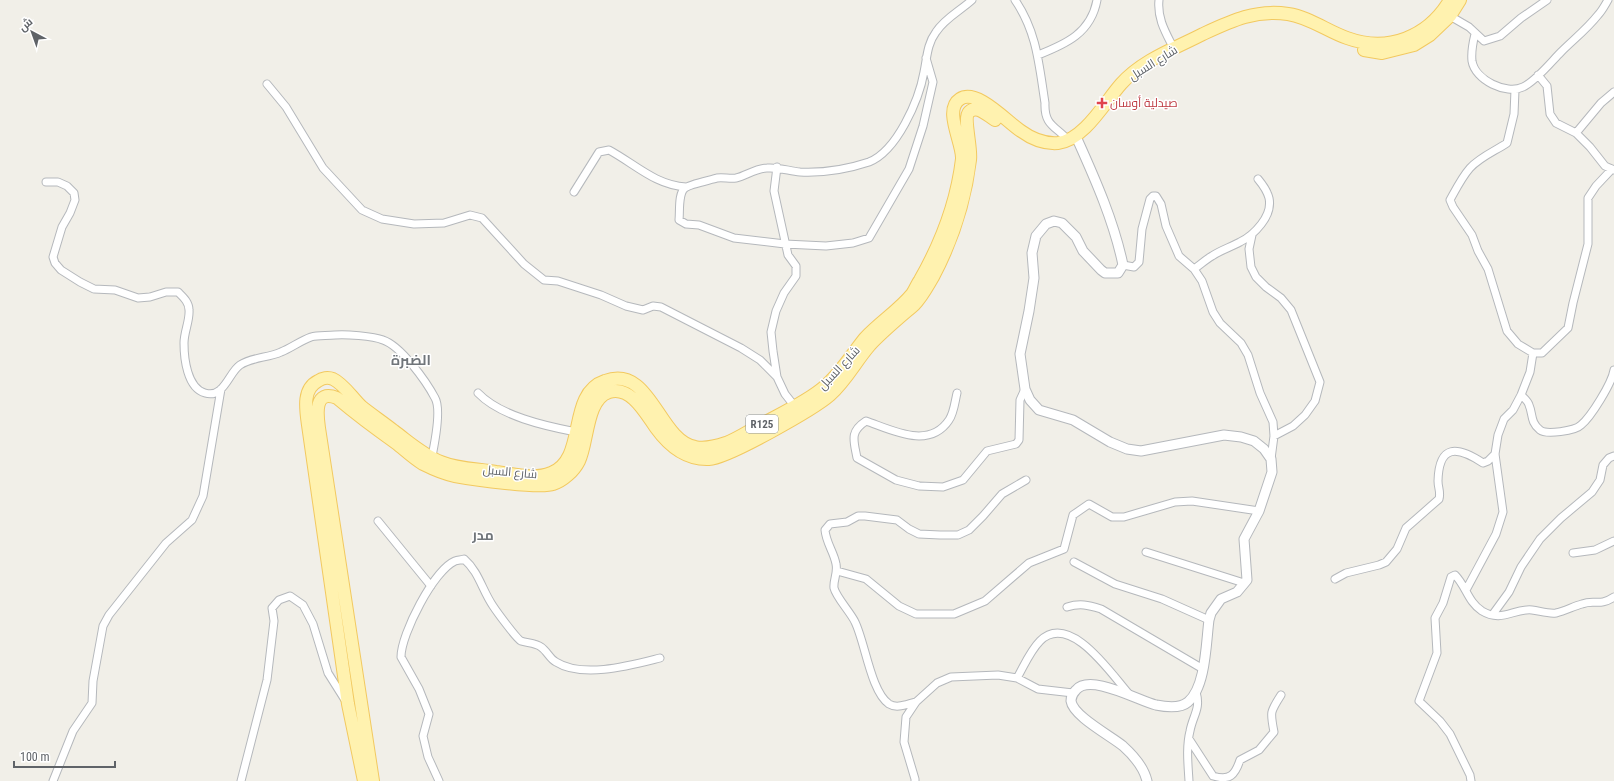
<svg xmlns="http://www.w3.org/2000/svg" width="1614" height="781" font-family="'Roboto Condensed',Cairo,sans-serif">
	<rect width="100%" height="100%" fill="#f1efe8"/>
	<g fill="none" stroke-linecap="round" stroke-linejoin="round">
		<defs>
			<path id="minor" d="M1015 0C1037 32 1039 65 1045 103 1044 126 1056 126 1069 141
				M1159 0C1157 19 1166 33 1174 49
				M1450 16 1469 27 1484 41 1500 36 1521 18 1547 0
				M1475 34C1473 42 1471 52 1472 61 1475 80 1506 95 1523 87 1536 81 1551 62 1561 52 1573 40 1587 29 1598 15 1602 11 1605 5 1608 0
				M1038 55C1066 44 1091 33 1097 0
				M926 58 933 82 923 126 909 169 869 238 853 243 826 246 785 244 734 238 699 225 686 224 679 220C680 211 678 193 685 188 690 184 711 180 717 178 723 177 730 179 736 178 746 176 756 168 767 168 779 167 789 171 800 172 822 173 848 169 869 162 897 151 919 100 924 72 927 58 927 44 936 32 945 18 960 11 972 0
				M1538 75 1547 86 1550 114 1556 123 1576 133 1590 147 1605 166 1614 170
				M267 84 286 107 323 168 362 210 382 219 414 224 444 223 470 215 482 218 524 264 544 280 558 281 601 295 626 306 643 310 653 306 661 307 741 348 760 360 777 377
				M1515 90 1514 114 1507 143C1495 151 1480 157 1470 168 1462 177 1456 189 1450 200L1453 207 1472 235 1478 251 1488 269 1507 331 1518 344 1533 353H1542L1568 328 1573 303 1588 244V198L1596 186 1612 169
				M1576 133 1601 103 1614 92
				M777 167 774 191 788 255 796 266V276L784 293 776 311 771 332 773 351 777 377 785 394 796 408
				M46 182H58L67 186 74 193 75 200 70 213 62 227 53 257 55 263 61 270 80 282 94 289 115 290 138 298 150 297 166 292H178C183 297 189 302 189 310 190 320 184 332 184 343 184 358 187 388 205 393 224 399 229 372 240 365 252 357 268 358 281 352 291 348 300 341 311 337 318 335 327 336 335 335 345 334 373 336 383 340 401 346 426 381 435 398 442 410 434 447 431 461
				M574 192 599 152 609 150C635 164 655 185 686 187
				M1252 235 1249 249 1251 267 1256 277 1266 287 1281 298 1291 310 1320 382 1315 401 1305 415 1293 426 1274 436
				M1123 265 1134 267 1139 262 1142 229 1150 199 1153 196H1156L1161 204 1166 226 1179 256 1194 269 1202 281 1213 312 1220 323 1241 343 1248 355 1260 393 1273 422 1274 436 1271 459
				M1194 269C1200 265 1205 260 1212 256 1221 250 1231 247 1240 242 1254 235 1273 216 1269 198 1267 190 1263 185 1258 179
				M478 393C500 416 545 426 576 432
				M957 393C955 401 954 413 949 420 929 450 892 430 866 421 849 432 854 441 857 458L896 480 919 486 943 487 963 480 987 451 1016 444 1019 440 1020 400 1025 389
				M1521 395C1524 398 1528 401 1529 405 1533 414 1530 422 1540 430 1546 435 1575 431 1581 425 1591 417 1612 383 1614 370
				M378 521 431 586
				M1146 552 1244 583
				M1573 553 1595 550 1614 541
				M1074 562 1115 584 1162 599 1209 620
				M837 571 866 579 899 606 916 614H954L985 601 1029 563 1064 549 1073 515 1089 504 1112 517H1124L1175 502 1192 501 1259 511
				M1335 579 1346 573 1379 565 1386 562 1397 549 1406 528 1439 499C1441 492 1438 488 1438 481 1439 444 1457 446 1483 463L1488 461 1495 454
				M1466 590 1496 534 1503 512 1495 454 1498 435 1504 419 1513 410 1521 395 1530 372 1533 353
				M1067 607C1080 603 1088 605 1101 609L1203 669
				M1493 614 1509 592 1521 567 1540 539 1561 518 1592 492 1600 480 1603 465 1609 458 1614 456
				M1017 678C1024 666 1030 651 1040 641 1070 611 1112 675 1129 694
				M916 702C907 704 897 709 889 704 871 692 865 642 855 622 851 613 836 597 834 588 833 580 838 573 836 564 834 552 826 543 825 530L830 524 847 522 858 516H865L897 520 909 529 919 534 940 535H958L969 530 983 516 1002 494 1026 480
				M1189 739 1213 776C1230 781 1235 775 1240 760L1259 750 1274 732C1270 712 1270 712 1281 695
				M53 781 73 731 92 703 93 681 103 626 109 615 166 543 192 520 203 496 221 389
				M241 781 267 680 274 621 272 608 279 600 290 596 303 605 313 624 328 673 345 700
				M439 781 428 757 423 736 429 714 419 689 401 657C401 634 434 570 455 561 458 560 462 560 464 559 479 572 482 590 493 606 497 612 516 638 521 641 527 643 536 643 541 647 547 651 550 659 556 662 583 679 632 665 660 658
				M915 781V779L904 742 906 717 916 702 937 683 951 677 998 675 1017 678 1038 689 1073 693
				M1189 781C1188 764 1186 747 1190 731 1193 715 1201 709 1196 692
				M1471 781 1470 775 1450 734 1440 721 1419 701 1437 653 1435 618 1443 603 1451 577 1455 575C1466 586 1468 602 1482 611 1502 623 1514 608 1532 610 1540 611 1548 614 1556 613 1565 611 1574 606 1582 604 1595 599 1599 607 1614 597"/>
			<path id="tertiary" d="M1078 141C1096 181 1114 222 1123 265L1118 273H1105L1101 270 1083 251 1076 237 1062 223 1054 221 1046 224 1036 236 1032 253 1034 278 1029 311 1020 354 1025 389 1030 400 1039 410 1073 420 1110 442 1127 449 1141 451 1224 435 1241 437 1254 441 1264 449 1271 459 1272 472 1259 511 1244 539 1247 580 1237 592 1221 599 1211 613 1209 620C1206 642 1206 687 1188 702 1180 709 1166 707 1156 705 1139 701 1090 673 1076 690 1073 693 1071 697 1071 701 1073 716 1111 736 1123 746 1133 755 1144 768 1147 781"/>
			<path id="primary" d="M1364 50 1382 53 1414 45 1430 35 1450 16 1460 0
				M364 781 348 704 308 425C306 410 302 389 318 381 322 378 328 377 333 379 344 384 353 399 362 407 372 415 384 423 394 431 409 442 423 455 441 462 458 469 478 469 496 472 514 474 534 480 551 473 588 459 566 394 605 381 651 364 658 440 695 447 704 449 717 446 726 443 739 438 750 430 762 424 780 414 808 401 824 387 840 374 852 354 865 338 880 322 899 310 912 294 915 290 917 284 920 280 941 243 957 201 962 159 963 143 943 110 960 99 977 88 1007 122 1021 131 1032 139 1045 144 1058 143 1084 140 1105 102 1121 84 1142 60 1176 48 1203 34 1231 21 1256 9 1288 14 1309 17 1327 31 1347 38 1388 53 1428 37 1450 0
				M373 781 319 428C317 414 314 389 337 398 356 414 376 429 396 443 405 450 413 458 423 464 433 469 444 474 455 476 472 479 540 489 553 484 563 481 574 471 579 461 588 443 586 399 609 392 631 385 646 414 656 428 669 446 686 460 709 459 728 458 814 409 830 395 846 381 856 361 870 345 883 331 899 318 914 305 922 297 927 287 933 277 952 241 965 201 970 160 972 149 963 118 969 112 977 104 988 116 995 120"/>
		</defs>
		<use href="#minor" stroke="#b5b8bc" stroke-width="9"/>
		<use href="#tertiary" stroke="#b5b8bc" stroke-width="11"/>
		<use href="#primary" stroke="#f2c960" stroke-width="14"/>
		<use href="#minor" stroke="#fff" stroke-width="7"/>
		<use href="#tertiary" stroke="#fff" stroke-width="9"/>
		<use href="#primary" stroke="#fff2af" stroke-width="12"/>
	</g>
	<path fill="#e0444e" stroke="#fff" stroke-width="1.5" d="M1100 97h4v4h4v4h-4v4h-4v-4h-4v-4h4z"/>
	<g text-anchor="middle" dominant-baseline="central" stroke-width="3" stroke-linejoin="round" paint-order="stroke">
		<rect fill="#fff" stroke="#8f9295" stroke-width="1" x="746" y="415" width="32" height="18" rx="3"/>
		<g font-size="11" font-weight="bold" fill="#5f6368">
			<text x="762" y="424">R125</text>
		</g>
		<g font-size="12" fill="#5f6368" stroke="#fff">
			<text transform="translate(1153 63) rotate(-32)">شارع السبل</text>
			<text transform="translate(839 368) rotate(-47)">شارع السبل</text>
			<text transform="translate(510 472) rotate(5)">شارع السبل</text>
		</g>
		<g font-size="12" fill="#be3a42" stroke="#fff" text-anchor="start">
			<text x="1110" y="103">صيدلية أوسان</text>
		</g>
		<g font-size="14" font-weight="bold" fill="#70757a" stroke="#fff">
			<text x="411" y="360">الضبرة</text>
			<text x="483" y="535">مدر</text>
		</g>
	</g>
	<g transform="translate(32 32) rotate(319)" stroke="#ffffff" stroke-width="3" paint-order="stroke">
	<path d="M0-3L7 15L0 10L-7 15Z" fill="#5f6368"/>
	<text y="-6" font-size="11" font-weight="bold" text-anchor="middle" fill="#5f6368">ش</text>
	</g>
	<path d="M14 761v6h101v-6" fill="none" stroke="#5f6368" stroke-width="2"/>
	<text x="20" y="761" font-size="12" fill="#5f6368" stroke="#ffffff" stroke-width="3" paint-order="stroke">100 m</text>
</svg>
